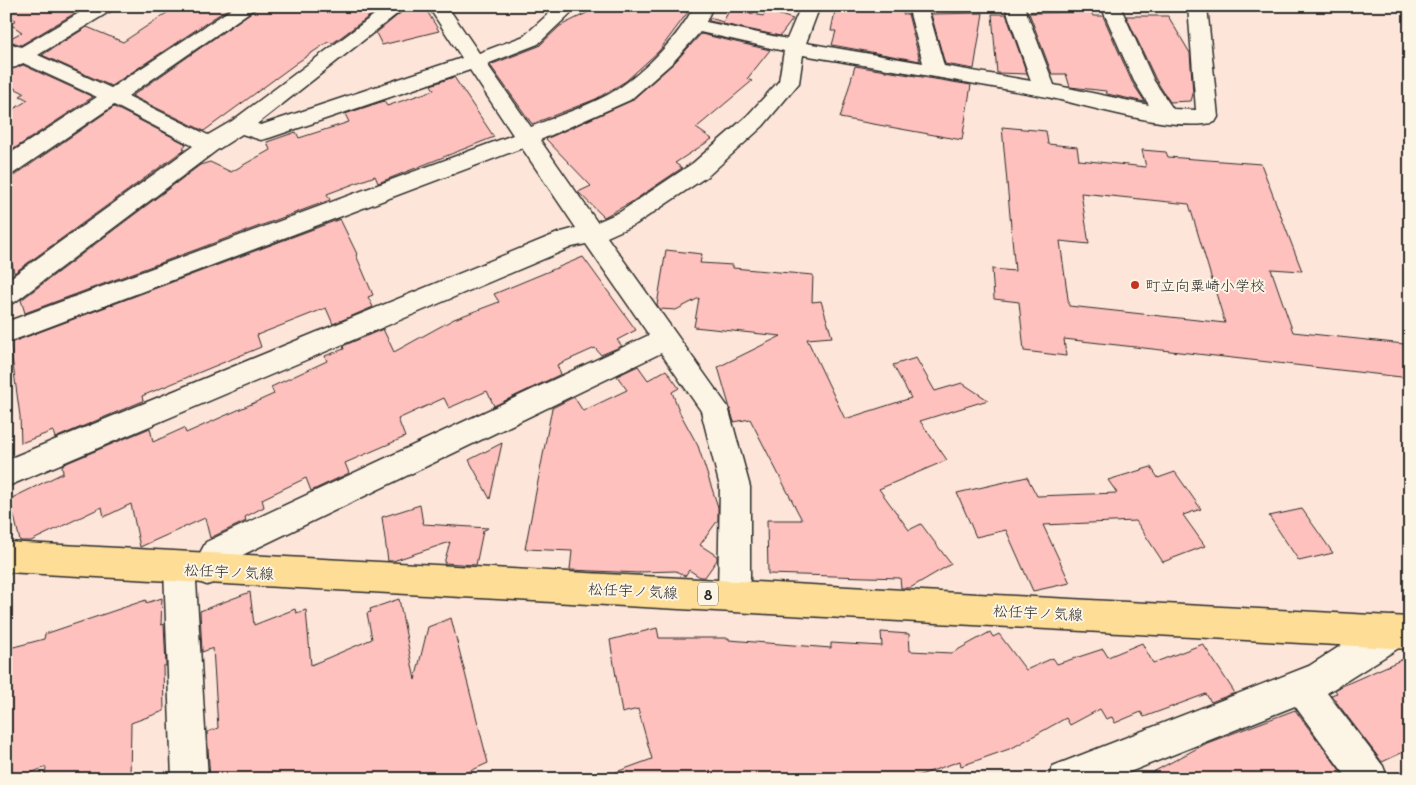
<svg xmlns="http://www.w3.org/2000/svg" width="1416" height="785" font-family="Mali,'Klee One',sans-serif">
	<rect width="100%" height="100%" fill="#fde5d9"/>
	<filter id="ink" filterUnits="userSpaceOnUse"><feTurbulence type="fractalNoise" baseFrequency=".02" numOctaves="2"/><feDisplacementMap in="SourceGraphic" scale="10" xChannelSelector="R" yChannelSelector="G"/><feConvolveMatrix kernelMatrix="1 2 1 2 8 2 1 2 1" color-interpolation-filters="sRGB"/></filter>
	<g filter="url(#ink)">
		<path fill="#fec1bd" stroke="#2b2b2b" fill-rule="evenodd" d="M6 6H87L21 45 7 40 22 32 10 24 16 20 6 16Z
			M177 6H232L111 86 42 55 87 27 123 42Z
			M260 6H383L333 43 328 42 298 62 204 131 132 96Z
			M409 6H424L439 31 382 45 376 33Z
			M601 6H666L688 12 659 51 626 81 596 99 532 124 490 65 539 46 560 26Z
			M836 6 901 7 903 14H908L920 61 832 45 836 31H831Z
			M730 9 763 16 767 11 793 19 780 36 709 21 710 18 723 22Z
			M1091 12 1093 16H1103L1132 82 1145 102 1107 94 1106 91 1070 87 1066 74H1052L1029 13Z
			M983 13 974 69 945 64 931 14Z
			M992 14H1006L1027 74 997 73Z
			M1126 16H1168L1190 53 1193 94 1191 101 1170 102 1156 80Z
			M701 34 770 50 747 79 752 81 696 128 712 139 675 163 682 168 630 203 604 217 578 192 591 186 546 139 631 101 674 63Z
			M23 65 93 97 6 154V114L28 100 20 96 24 93 6 84V71Z
			M855 66 971 85 962 140 840 118Z
			M454 77 494 137 378 183 375 176 327 194 330 200 25 313 21 300 200 165 210 162 231 172 270 150 267 142 296 132 299 138 349 122 345 114 384 101 387 106 434 90 431 85Z
			M114 107 186 144 183 148 185 149 14 273 12 264 6 268V177L15 175Z
			M1002 127 1046 131 1048 144 1077 147 1079 160 1146 167 1142 150 1166 152 1168 157 1261 164 1302 271 1271 269 1293 332 1404 344 1410 358V378L1064 339 1066 356 1024 351 1019 302 994 299 992 269 1015 271ZM1081 193 1189 204 1225 323 1069 306 1060 241 1089 244Z
			M340 219 357 254 356 255 373 295 368 297 373 307 333 324 326 308 257 335 261 347 142 396 143 401 55 438 53 431 21 443 20 416 10 343Z
			M666 250 702 254 700 263 733 265V268L813 275 812 302 821 301 832 337 807 339 845 419 911 398 893 365 916 358 935 391 962 383 988 400 920 421 947 460 879 489 909 530 921 524 951 564 910 588H901L900 578 768 574 767 520H802L750 419 734 422 718 367 781 336 694 327 699 298 676 310 660 309 657 305Z
			M583 257 636 330 617 340 622 346 601 355 595 348 557 365 561 374 494 406 487 391 449 408 444 398 398 419 405 437 345 463 349 473 311 491 306 478 262 499 264 507 245 517 246 521 210 538 205 518 140 547 131 504 104 517 102 507 31 541H20L10 499 63 473 62 465 150 428 153 442 184 428 186 433 274 394 271 387 327 361 325 356 344 349 343 346 383 329 394 352 454 319 499 302 494 294Z
			M638 366 648 380 666 370 679 388 672 392 680 413 698 446 718 507V520L700 545 717 556V560L705 577H700L689 570 685 576 676 571 640 572V573L570 570 572 551 525 549 552 408 574 397 583 411 627 390 617 376Z
			M502 443 490 499 469 460Z
			M1151 467 1158 478 1175 472 1201 509 1183 515 1205 546 1163 562 1136 521 1043 525 1070 583 1033 591 1006 530 976 537 957 493 1027 477 1037 496 1117 493 1108 480Z
			M420 505 423 524 488 528 483 531 476 565 444 563 450 542 393 561H388L382 517Z
			M1302 509 1333 553 1299 561 1269 516Z
			M250 592 254 625 295 609 296 613 306 610 311 665 372 639 367 613 371 612 370 609 399 599 415 680 428 627 451 618 488 763 466 773 468 779H210L207 732 218 728 213 648 202 652 200 611Z
			M162 598 161 625 164 624 166 666H163L164 711 131 723 130 779H45L46 767 15 779H6V649L44 639 45 634 146 600V603Z
			M657 628 659 638H729V640L831 648V643L882 646 881 632 909 634 910 651 952 653 990 632 993 637 999 634 1026 670 1053 658 1057 664 1103 649 1108 657 1142 643 1153 663 1203 644 1235 693 1211 702 1206 694 1144 717 1141 712 1115 723 1112 717 1106 719 1100 709 1070 725 1066 718 1012 748 961 766 960 761 909 779H606L605 776 652 759 638 709 622 713 610 640Z
			M1410 656V749L1382 762 1331 695 1337 693 1335 690 1342 686Z
			M1295 710 1342 773 1328 779H1140L1207 743Z"/>
		<g fill="none" stroke-linecap="round" stroke-linejoin="round">
			<defs>
				<path id="minor" d="M91 6H114L112 10 38 55 111 88 236 6H258L128 96 208 135 232 121 386 6H407L257 124 261 125 462 58 428 6H447L479 53 524 36 557 6H578L538 44 487 64 531 127C555 117 594 104 616 90 644 72 680 36 694 6H713L706 22 787 39 801 6H820L806 43 923 63 908 6H927L944 66 1031 81 1005 6H1024L1054 85 1149 105 1134 81 1101 6H1120L1154 81 1173 109 1196 110 1188 6H1207L1218 117 1215 122C1175 133 1089 106 1047 97 966 81 884 69 803 55L799 83 763 126 709 175 636 224 607 237 728 407 750 487V595L745 606 734 611 723 606 718 595 720 487 701 411 661 353 228 562 218 581 207 585 196 581 208 779H172L164 569 169 558 180 554 191 558 194 564 206 542 649 335 586 244 572 247 6 487V460L558 233 576 228 522 148 6 343V322L513 135 470 70 269 138 261 140 242 134 217 150 15 302 6 305V281L193 146 114 105 14 173 6 175V156L97 97 23 63 16 67 6 69V42L21 47ZM700 32 784 51 779 81 747 116 693 163 620 212 597 222 540 140 630 100 673 62Z
					M1393 616 1405 620 1409 632 1405 644 1327 693 1383 766 1388 779H1348L1295 706 1112 779H1048L1053 766 1309 666 1381 620Z"/>
				<path id="primary" d="M6 542 1410 617V649L6 572Z"/>
			</defs>
			<use href="#minor" stroke="#2b2b2b" stroke-width="3"/>
			<use href="#primary" stroke="#2b2b2b" stroke-width="3"/>
			<use href="#minor" fill="#fcf5e5" fill-rule="evenodd"/>
			<use href="#primary" fill="#fedd96" fill-rule="evenodd"/>
		</g>
	</g>
	<circle fill="#c8321e" stroke="#fcf5e5" stroke-width="2" cx="1135" cy="285" r="5"/>
	<g text-anchor="middle" dominant-baseline="central" stroke-width="4" stroke-linejoin="round" paint-order="stroke">
		<rect fill="#fcf5e5" stroke="#6a6863" stroke-width="1" x="698" y="582.5" width="20" height="23" rx="4"/>
		<g font-size="14" font-weight="bold" fill="#2b2b2b">
			<text x="708" y="594">8</text>
		</g>
		<g font-size="15" fill="#2b2b2b" stroke="#fcf5e5" text-anchor="start">
			<text x="1145" y="285">町立向粟崎小学校</text>
		</g>
		<g font-size="15" fill="#2b2b2b" stroke="#fcf5e5">
			<text transform="translate(229 571) rotate(3)">松任宇ノ気線</text>
			<text transform="translate(633 590) rotate(3)">松任宇ノ気線</text>
			<text transform="translate(1038 612) rotate(3)">松任宇ノ気線</text>
		</g>
	</g>
	<rect width="1416" height="785" fill="none" stroke="#fcf5e5" stroke-width="25"/>
	<rect x="12" y="12" width="1391" height="760" fill="none" stroke="#2b2b2b" stroke-width="2" filter="url(#ink)"/>
</svg>
